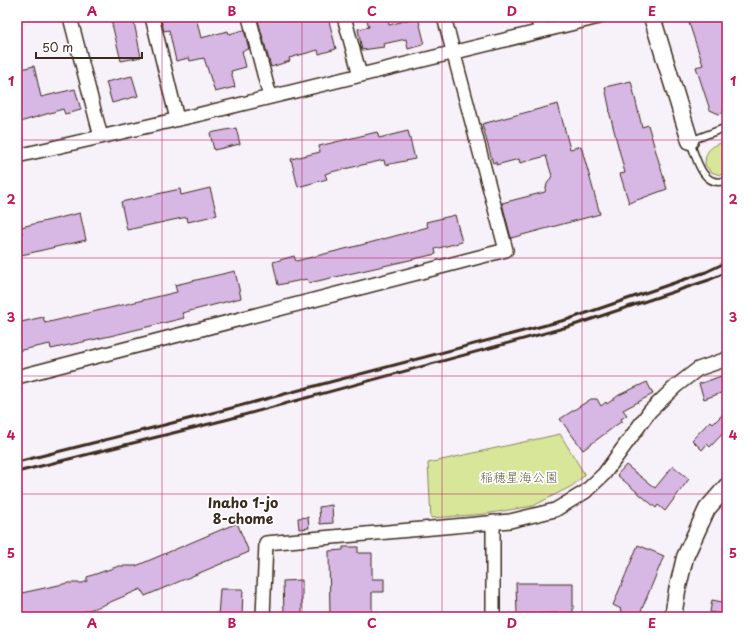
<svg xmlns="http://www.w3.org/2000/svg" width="744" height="634" font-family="'Playpen Sans','Klee One',sans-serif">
	<rect width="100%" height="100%" fill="#f7f1f9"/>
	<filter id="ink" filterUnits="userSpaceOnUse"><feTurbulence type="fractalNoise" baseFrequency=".025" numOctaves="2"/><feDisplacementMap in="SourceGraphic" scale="8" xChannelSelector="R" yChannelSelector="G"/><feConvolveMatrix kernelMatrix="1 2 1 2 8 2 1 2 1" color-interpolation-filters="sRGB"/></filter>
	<g filter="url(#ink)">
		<path fill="#d8e699" stroke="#8a885c" d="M727 140V172L720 175 711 172 705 165C705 147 713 147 727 140Z
			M560 434 585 475 572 486 533 506 485 514 431 518 428 463Z"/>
		<path fill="#d7b7e3" stroke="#3b2a1e" d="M122 17H133L141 57 121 61 111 20Z
			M160 17H196L201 38 228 31 229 34 244 30 249 49 242 51 246 67 231 71 235 87 215 92 204 58 190 61 189 58 176 61 169 30 164 31Z
			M257 17H328L336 49 319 54 318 50 289 58 290 61 271 67Z
			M366 17H387L389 25 418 17 424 41 422 45 408 49 406 39 383 44 384 47 362 50 358 29 369 27Z
			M687 17H727V111L719 114 710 110 696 67 703 65Z
			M34 66 41 97 75 89 81 110 65 114 63 109 20 122 19 116H17V70Z
			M132 76 138 96 112 103 106 82Z
			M631 81 642 127 648 125 667 189 629 203 620 174 625 173 609 111H610L605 87Z
			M558 104 570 149 581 146 600 214 511 238 502 203 545 192 547 184 552 176 546 156 520 163 519 159 496 165V162L493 163 482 124Z
			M236 128 240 144 214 150 210 133Z
			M408 131 415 159 385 165 384 160 331 172 325 174 327 179 298 187 291 159 320 152 319 146 377 132 379 138Z
			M210 188 217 215 188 222 187 217 127 230 121 202 180 189 181 195Z
			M80 213 86 240 17 256V235L22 234 21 227Z
			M455 215 462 242 435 249 436 254 309 283 307 279 278 285 273 262 294 256 296 261 369 243 428 227 426 222Z
			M235 271 241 298 182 313 184 318 110 336 51 349 50 344 17 351V323L43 317 45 323 114 307 177 292 175 285Z
			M724 375 727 391 704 399 699 384Z
			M647 382 653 394 623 410 627 415 621 419 622 421 583 450 560 419 591 399H597L601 406 606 402 607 404 619 395Z
			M727 410V429L710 447 707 444 702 450 692 440 710 421 713 424Z
			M626 465 655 488 673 466 689 479 665 511 658 505 656 508 617 475Z
			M332 505 333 523 320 524 319 507Z
			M308 517 309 528 299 529 298 518Z
			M237 523 249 552 145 596 141 589 101 606 67 617H17V594L68 583H83L87 581V577L119 566H136Z
			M638 545 664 556 639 616 632 613 631 616 620 611 621 609 613 605Z
			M343 547H358V553H372V579H384V592H372V617H330L329 551 343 550Z
			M302 580V614H284L283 581Z
			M516 583H573V613L517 614Z
			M220 589H243L242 617H218Z
			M712 600 727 603V615L710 612Z"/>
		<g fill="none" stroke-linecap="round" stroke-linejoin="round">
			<defs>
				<path id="service" d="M727 127 690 141C696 158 703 190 727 180"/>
				<path id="minor" d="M70 17 101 137
					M152 17 177 119
					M249 17 270 97
					M344 17 360 75
					M537 17 541 31
					M17 156 201 114 599 17
					M17 377 506 250 444 17
					M493 522V617
					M263 617 266 543 510 521 555 510 585 492 604 474 650 411 676 386 698 369 727 359"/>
				<path id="tertiary" d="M652 17 690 141
					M673 617 677 591 685 557 707 509 727 486"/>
			</defs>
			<use href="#service" stroke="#3b2a1e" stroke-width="9"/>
			<use href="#minor" stroke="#3b2a1e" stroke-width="16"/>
			<use href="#tertiary" stroke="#3b2a1e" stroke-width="19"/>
			<use href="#service" stroke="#fff" stroke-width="6"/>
			<use href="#minor" stroke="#fff" stroke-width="13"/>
			<use href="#tertiary" stroke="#fff" stroke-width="16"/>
			<path stroke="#3b2a1e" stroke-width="3" d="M17 462 224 410 569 319 706 272 727 262
				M17 472 229 419 571 326 709 280 727 272"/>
		</g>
	</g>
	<path fill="none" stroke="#c2185b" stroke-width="1" stroke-opacity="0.55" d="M162 17V617M302 17V617M442 17V617M582 17V617M17 140H727M17 258H727M17 376H727M17 494H727"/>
	<g text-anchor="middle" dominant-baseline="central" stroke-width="3.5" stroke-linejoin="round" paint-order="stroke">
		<g font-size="13" fill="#62593d" stroke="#fff">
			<text x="519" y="476">稲穂星海公園</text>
		</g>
		<g font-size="14" font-weight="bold" fill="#3b2a1e" stroke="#fff">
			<text x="243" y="502">Inaho 1-jo<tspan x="243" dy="16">8-chome</tspan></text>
		</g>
	</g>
	<rect width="744" height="634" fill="none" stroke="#fff" stroke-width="44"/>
	<path d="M36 52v6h106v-6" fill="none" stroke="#3b2a1e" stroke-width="2"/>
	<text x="42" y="52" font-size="12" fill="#3b2a1e" stroke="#ffffff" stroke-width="3" paint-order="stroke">50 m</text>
	<rect x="22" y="22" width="700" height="590" fill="none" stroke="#c2185b" stroke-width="1.5"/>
	<g font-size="13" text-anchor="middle" font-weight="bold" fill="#c2185b">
		<text x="92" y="16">A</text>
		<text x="232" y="16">B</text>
		<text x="372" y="16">C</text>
		<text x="512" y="16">D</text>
		<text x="652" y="16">E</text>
		<text x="11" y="86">1</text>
		<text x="733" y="86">1</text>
		<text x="11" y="204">2</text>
		<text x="733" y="204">2</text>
		<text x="11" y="322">3</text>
		<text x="733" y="322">3</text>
		<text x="11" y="440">4</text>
		<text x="733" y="440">4</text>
		<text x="11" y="558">5</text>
		<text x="733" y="558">5</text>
		<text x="92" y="628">A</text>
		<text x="232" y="628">B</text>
		<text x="372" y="628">C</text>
		<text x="512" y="628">D</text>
		<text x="652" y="628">E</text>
	</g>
</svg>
